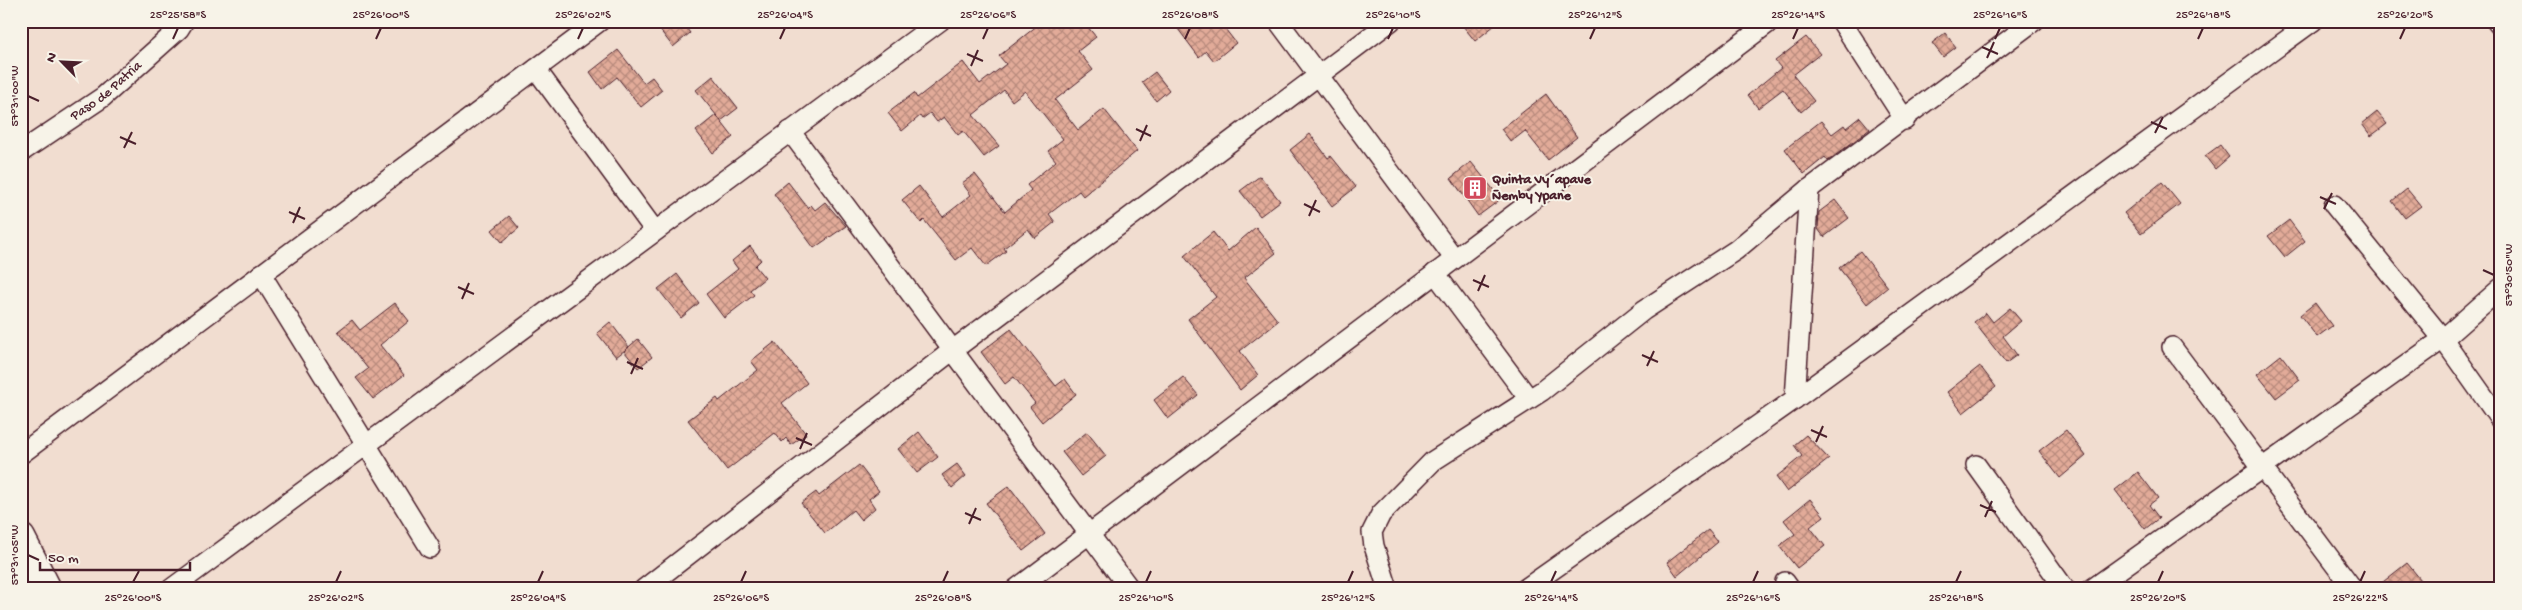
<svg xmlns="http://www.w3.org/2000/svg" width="2522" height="610" font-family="'Gochi Hand',sans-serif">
	<defs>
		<pattern id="building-cross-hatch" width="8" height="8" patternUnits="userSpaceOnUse" patternTransform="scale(1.25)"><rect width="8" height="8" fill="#e2ab99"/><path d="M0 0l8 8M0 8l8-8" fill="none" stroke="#b98b7d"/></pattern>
	</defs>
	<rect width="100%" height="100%" fill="#f1ddd0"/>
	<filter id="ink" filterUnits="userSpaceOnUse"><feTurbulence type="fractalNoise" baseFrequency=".02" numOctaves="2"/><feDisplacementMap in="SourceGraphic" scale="10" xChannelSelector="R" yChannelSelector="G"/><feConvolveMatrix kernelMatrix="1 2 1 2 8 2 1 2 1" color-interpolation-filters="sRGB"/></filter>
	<g filter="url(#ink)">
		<path fill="url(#building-cross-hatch)" stroke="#4a1f2b" d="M653 21H681L690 33 673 47Z
			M1043 21H1083L1096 37 1078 51 1093 70 1055 100 1078 130 1104 109 1137 151 1083 196 1079 191 1049 214 1055 222 1035 238 1028 229 1004 248 1006 251 986 266 972 248 956 260 924 220 921 223 902 200 919 186 943 217 971 195 962 183 975 174 1005 212 1031 190 1027 185 1056 161 1048 151 1063 139 1025 91 1012 101 1004 90 973 115 999 146 984 157 963 131 958 135 944 117 937 122 930 113 922 119 920 116 902 131 888 113 914 93 917 98 963 62 980 84 1006 64 999 56Z
			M1172 21H1219L1236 43 1214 61 1206 51 1199 57Z
			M1459 21H1500L1475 41Z
			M1945 33 1956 47 1943 57 1932 43Z
			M1806 37 1820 54 1793 75 1814 101 1801 112 1783 89 1758 108 1748 95 1781 68 1775 61Z
			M618 50 644 83 652 77 662 90 641 107 617 77 602 89 590 72Z
			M1155 72 1169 90 1156 101 1142 82Z
			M713 76 738 108 721 121 696 90Z
			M1546 94 1577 137 1548 160 1525 131 1511 142 1501 129Z
			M2377 112 2387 124 2371 136 2362 124Z
			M716 115 733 137 713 153 696 131Z
			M1860 117 1870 129 1828 161 1825 157 1804 174 1785 149 1821 121 1832 134 1844 125 1846 128Z
			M1310 134 1328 158 1331 156 1356 187 1332 206 1290 150Z
			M2220 145 2229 157 2215 169 2205 156Z
			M1471 162 1501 199 1478 216 1451 178Z
			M1260 176 1280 201 1260 216 1240 191Z
			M788 182 808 208 811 205 815 210 825 202 846 226 814 248 774 194Z
			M2162 182 2180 204 2141 234 2124 213Z
			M2407 189 2421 206 2405 218 2392 201Z
			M1835 200 1849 218 1824 237 1818 229 1819 212Z
			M509 216 519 228 502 242 492 230Z
			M2289 220 2305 241 2285 257 2268 236Z
			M1256 227 1276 253 1244 278 1278 321 1240 351 1258 375 1240 390 1188 319 1216 297 1184 256 1213 232 1228 251Z
			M750 246 761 260 755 266 765 278 750 290 754 295 724 318 706 294 738 269 732 261Z
			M1860 251 1888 287 1867 304 1839 268Z
			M677 274 699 303 681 318 658 289Z
			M395 303 409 321 380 345 404 375 373 399 356 378 368 369 338 331 352 320 360 330Z
			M2315 303 2332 326 2317 337 2300 315Z
			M2010 308 2021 321 2003 336 2017 355 2006 363 1974 322 1986 313 1993 322Z
			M610 322 629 347 616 357 597 333Z
			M1011 329 1056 386 1065 379 1076 394 1042 422 1030 407 1035 403 1014 377 1005 384 981 352Z
			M638 339 652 357 638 368 624 351Z
			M775 342 807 383 782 403 806 434 791 445 786 438 782 442 775 433 727 470 688 420 717 398 719 401 758 370 751 361Z
			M2281 355 2300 380 2276 398 2257 374Z
			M1980 366 1996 387 1963 413 1947 392Z
			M1183 377 1198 395 1168 419 1154 400Z
			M2066 430 2086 456 2060 478 2039 451Z
			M919 432 938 457 917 473 898 449Z
			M1087 432 1106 456 1081 476 1062 452Z
			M1806 435 1829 459 1787 492 1776 477 1802 456 1794 445Z
			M957 464 966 476 952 488 942 475Z
			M859 465 879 491 869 499 875 508 861 520 853 510 825 533 801 503 816 492 819 496Z
			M2138 472 2158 498 2149 505 2159 518 2145 529 2115 490Z
			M1009 486 1045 534 1023 551 986 503Z
			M1810 499 1824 516 1810 527 1825 546 1797 568 1779 546 1795 534 1784 520Z
			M1708 530 1718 542 1677 576 1667 562Z
			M2407 563 2421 580 2409 589H2374Z"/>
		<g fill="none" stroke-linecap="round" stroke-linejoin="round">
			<defs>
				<g id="street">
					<path d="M1278 21 1454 258"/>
					<path d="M1841 21 1905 120"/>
					<path d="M2496 21 2501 27"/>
					<path d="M536 69 655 231"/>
					<path d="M790 131 1130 589"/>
					<path id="s1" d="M21 152 103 97 179 29 184 21"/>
					<path d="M2334 205 2443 339 2501 421"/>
					<path d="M1435 273 1529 399"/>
					<path d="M261 274 430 548"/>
					<path d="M2172 347 2353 589"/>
					<path d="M1795 399 1809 189"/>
					<path d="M21 454 600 21"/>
					<path d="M1976 465 2065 589"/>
					<path d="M21 577 36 566"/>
					<path d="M1785 582 1790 589"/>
					<path d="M171 589 940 21"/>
					<path d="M644 589 953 350 1391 21"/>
					<path d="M1016 589 1771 21"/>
					<path d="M1388 589 1374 546 1372 532 1381 514 1433 461 1542 391 1644 310 1736 250 1809 189 2034 21"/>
					<path d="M1525 589 1795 399 2313 21"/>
					<path d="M2092 589 2443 339 2501 288"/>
				</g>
				<path id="primary" d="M21 538 47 589"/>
			</defs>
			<use href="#street" stroke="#4a1f2b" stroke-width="22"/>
			<use href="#primary" stroke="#4a1f2b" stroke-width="31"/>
			<use href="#street" stroke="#f7f3e8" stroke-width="19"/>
			<use href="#primary" stroke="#f7f3e8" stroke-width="28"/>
		</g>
	</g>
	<path fill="none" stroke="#4a1f2b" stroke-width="2" d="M173 39 178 28M376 39 381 28M578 39 583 28M780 39 785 28M983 39 988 28M1185 39 1190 28M1388 39 1393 28M1590 39 1595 28M1793 39 1798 28M1995 39 2000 28M2198 39 2203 28M2400 39 2405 28M1982 47 1998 54M967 54 983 61M1987 58 1994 42M971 66 978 50M28 96 39 101M2151 122 2167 129M1136 129 1151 136M2155 133 2163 117M120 137 136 144M1140 141 1147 125M124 148 132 132M2320 197 2336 204M1304 204 1320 212M2324 209 2332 193M289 212 305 219M1309 216 1316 200M293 223 300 207M2483 270 2494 275M1473 280 1489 287M458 287 474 294M1478 291 1485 275M462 299 469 283M1642 355 1658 362M627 362 643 369M1647 366 1654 351M631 374 638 358M1811 430 1827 437M796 438 812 445M1816 442 1823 426M800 449 807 433M1980 505 1996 512M965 513 981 520M1985 517 1992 501M969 524 976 508M28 555 39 560M133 582 139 571M336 582 341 571M538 582 543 571M741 582 746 571M943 582 948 571M1146 582 1151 571M1348 582 1353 571M1551 582 1556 571M1753 582 1758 571M1956 582 1961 571M2158 582 2163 571M2360 582 2365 571"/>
	<defs>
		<symbol id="building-square" viewBox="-11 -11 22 22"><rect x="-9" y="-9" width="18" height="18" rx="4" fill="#d1495b" stroke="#f7f3e8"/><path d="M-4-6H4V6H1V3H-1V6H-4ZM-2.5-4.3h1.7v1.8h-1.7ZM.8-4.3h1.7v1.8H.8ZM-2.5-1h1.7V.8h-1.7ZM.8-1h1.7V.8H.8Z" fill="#fff"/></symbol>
	</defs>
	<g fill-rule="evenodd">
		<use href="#building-square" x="1461" y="174" width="28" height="28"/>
	</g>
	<g text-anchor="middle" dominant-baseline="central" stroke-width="4" stroke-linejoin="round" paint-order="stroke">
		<g font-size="14" fill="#4a1f2b" stroke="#f7f3e8">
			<text stroke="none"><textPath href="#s1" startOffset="105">Paso de Patria</textPath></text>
		</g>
		<g font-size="14" font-weight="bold" fill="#4a1f2b" stroke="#f7f3e8" text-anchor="start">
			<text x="1492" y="180">Quinta Vy´apave<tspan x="1492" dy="16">Ñemby Ypane</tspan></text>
		</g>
	</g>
	<rect width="2522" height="610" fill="none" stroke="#f7f3e8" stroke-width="55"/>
	<g transform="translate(62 62) rotate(294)" stroke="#f7f3e8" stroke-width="4" paint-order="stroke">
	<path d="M0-4L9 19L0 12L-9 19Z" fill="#4a1f2b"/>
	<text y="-8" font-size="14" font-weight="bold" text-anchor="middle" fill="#4a1f2b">N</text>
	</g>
	<path d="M40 562v8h150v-8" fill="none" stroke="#4a1f2b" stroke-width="2.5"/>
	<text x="48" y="562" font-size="15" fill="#4a1f2b" stroke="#f7f3e8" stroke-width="4" paint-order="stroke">50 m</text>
	<rect x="28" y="28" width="2466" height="554" fill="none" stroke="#4a1f2b" stroke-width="2"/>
	<g font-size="12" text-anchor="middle" fill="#4a1f2b">
		<text x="178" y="18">25°25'58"S</text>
		<text x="381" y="18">25°26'00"S</text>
		<text x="583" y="18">25°26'02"S</text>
		<text x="785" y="18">25°26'04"S</text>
		<text x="988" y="18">25°26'06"S</text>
		<text x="1190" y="18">25°26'08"S</text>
		<text x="1393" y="18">25°26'10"S</text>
		<text x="1595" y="18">25°26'12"S</text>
		<text x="1798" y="18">25°26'14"S</text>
		<text x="2000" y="18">25°26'16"S</text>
		<text x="2203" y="18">25°26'18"S</text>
		<text x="2405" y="18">25°26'20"S</text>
		<text transform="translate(14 96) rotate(-90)" y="4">57°31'00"W</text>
		<text transform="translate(2508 275) rotate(-90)" y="4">57°30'50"W</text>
		<text transform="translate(14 555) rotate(-90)" y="4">57°31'05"W</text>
		<text x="133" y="601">25°26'00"S</text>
		<text x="336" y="601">25°26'02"S</text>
		<text x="538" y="601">25°26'04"S</text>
		<text x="741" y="601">25°26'06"S</text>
		<text x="943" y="601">25°26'08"S</text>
		<text x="1146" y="601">25°26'10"S</text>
		<text x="1348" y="601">25°26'12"S</text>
		<text x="1551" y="601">25°26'14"S</text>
		<text x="1753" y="601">25°26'16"S</text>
		<text x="1956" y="601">25°26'18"S</text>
		<text x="2158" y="601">25°26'20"S</text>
		<text x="2360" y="601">25°26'22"S</text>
	</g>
</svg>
